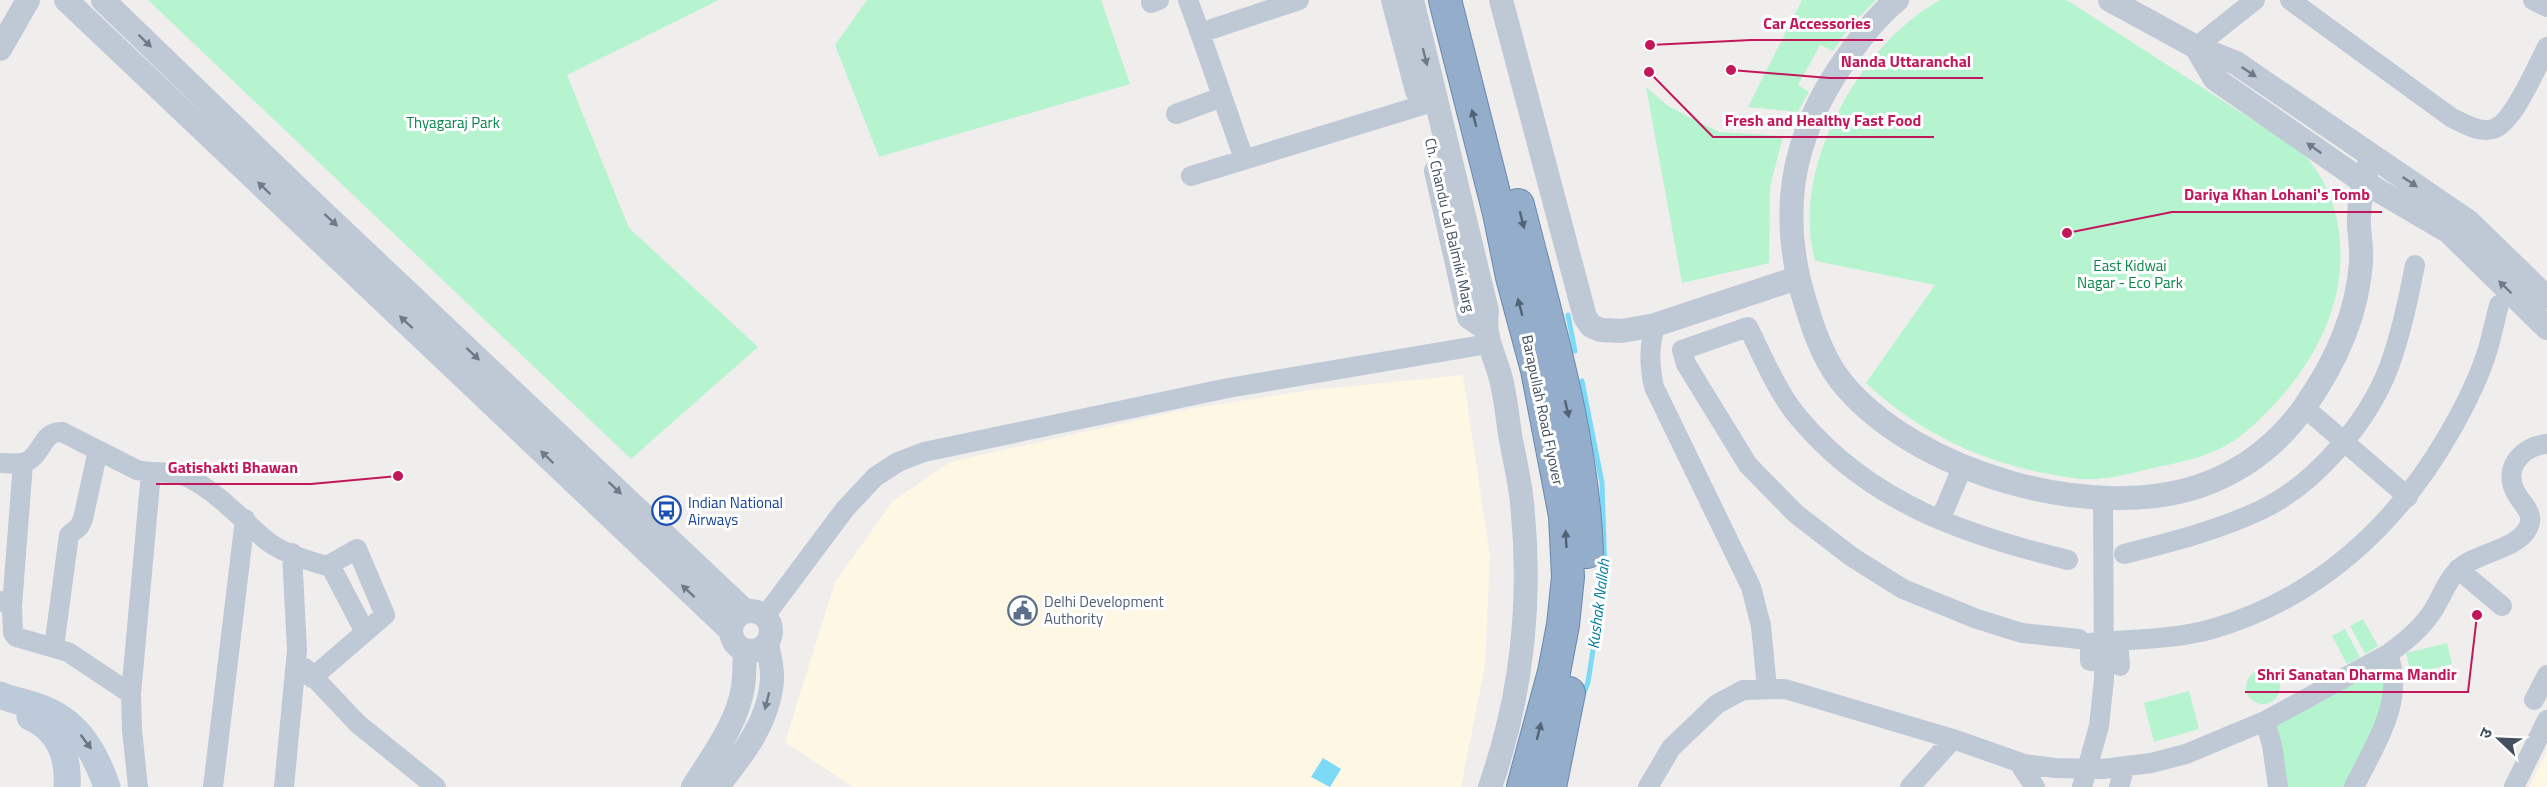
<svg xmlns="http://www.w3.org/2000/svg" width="2547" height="787" font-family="'Titillium Web','Noto Sans Devanagari',sans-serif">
	<rect width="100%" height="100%" fill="#f0eded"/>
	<path fill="#fef7e3" d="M1463 375 1490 556 1485 666 1461 787H853L785 742 835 582 893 501 950 462 1188 409 1311 390Z
		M2547 751V787H2529Z"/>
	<path fill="#b5f4cf" d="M148 0H719L567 75 629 228 758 347 631 459Z
		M867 0H1101L1130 84 879 157 835 45Z
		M1802 0H1876L1852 24 1833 51 1820 45 1798 85 1809 92 1798 112 1748 107Z
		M1940 0H2065L2070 2 2302 152C2332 185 2343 224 2340 269 2335 326 2305 374 2265 414 2253 426 2241 437 2227 445 2202 459 2175 463 2149 469 2125 475 2097 482 2073 478 1993 467 1925 438 1866 383L1935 285 1815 261C1813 251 1810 240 1810 229 1805 145 1867 40 1940 0Z
		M1646 87 1668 106 1719 132 1783 136 1770 187 1769 263 1682 283Z
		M2363 619 2378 646 2365 654 2350 626Z
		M2345 629 2360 657 2347 664 2332 636Z
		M2447 643 2452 664 2411 674 2406 653Z
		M2387 663V698L2347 787H2284L2272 723Z
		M2246 687a17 17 0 1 1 34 0a17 17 0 1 1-34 0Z
		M2189 691 2199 729 2154 742 2144 703Z"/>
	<path fill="#7cdaf7" d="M1323 758 1341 769 1330 787 1311 777Z"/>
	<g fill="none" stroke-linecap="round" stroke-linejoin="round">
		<path stroke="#7cdaf7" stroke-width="5" d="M1568 315 1575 351
			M1582 381 1602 483 1605 573 1588 682 1582 698"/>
		<defs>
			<path id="trunk" d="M1445 0 1499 213 1512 277 1537 370 1565 516 1568 577 1563 625 1554 672 1523 787
				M1518 205C1546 317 1583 437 1587 552
				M1550 787 1569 693"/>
		</defs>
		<use href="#trunk" stroke="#6989af" stroke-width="34"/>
		<path stroke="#bec9d5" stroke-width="20" d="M1188 0 1200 33
			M2290 0 2452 118C2465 124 2479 133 2493 129 2513 124 2537 66 2547 47
			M2533 0 2547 7
			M1151 3 1159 0
			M2196 47 2255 0
			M1176 114 1222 97
			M1244 159 1200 33 1299 0
			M1191 176 1436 101
			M1655 325C1649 347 1649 364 1654 387L1751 587 1761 626 1767 688
			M2304 407 2408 497
			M0 463C8 463 21 465 28 461 43 453 42 431 62 432L137 470C154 474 172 470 187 477 218 492 242 520 267 541 282 553 309 561 327 566L357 549 385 615 312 678
			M1940 520 1963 466
			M2124 554C2172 542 2219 530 2263 509 2316 483 2368 422 2389 367 2401 334 2408 300 2415 265
			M2068 560C1965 535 1870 503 1799 418 1777 392 1763 357 1748 327L1682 350 1686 364 1748 465 1796 514 1852 557 1903 589 1977 619 2022 633 2079 639
			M330 565 365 632
			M2458 569 2502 606
			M0 601 12 606 13 633 16 637 68 652 131 694
			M12 606 23 463
			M765 616 845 509 875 477 898 462 924 452 1228 388 1488 344
			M2118 641 2120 666
			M54 647 69 535 79 527 83 519 98 450
			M2388 654C2406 641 2422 628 2434 609 2442 596 2447 580 2458 570 2476 552 2517 550 2528 528 2536 513 2521 504 2515 491 2503 467 2523 446 2547 444
			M2090 661V643C2131 639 2172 640 2212 629 2317 599 2397 525 2450 432 2465 406 2479 378 2488 349 2492 335 2495 320 2499 305
			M305 668 358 724 436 787
			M2534 700 2547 675
			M2265 721 2272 745 2278 787
			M2018 762 2035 787
			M138 787 132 730 131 694 151 473
			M213 787 245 519
			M284 787 297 650 292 553
			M1648 787 1671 748 1717 704 1743 690 1785 689 1953 739 2024 764 2055 768 2103 769 2151 763 2186 754 2265 721 2388 654C2406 701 2374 746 2354 787
			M1910 787 1953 739
			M2082 787 2099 726 2104 679 2103 498
			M2119 787 2125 766
			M2514 787 2547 720"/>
		<path stroke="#bec9d5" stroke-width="24" d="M66 0 731 631
			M103 0 309 199 745 611
			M1393 0 1417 91
			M1412 0 1487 311C1484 337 1492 349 1499 372 1506 394 1507 418 1511 440 1515 461 1520 482 1522 503 1532 599 1522 696 1490 787
			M1501 0 1585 317 1591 326 1601 330 1622 331 1655 325 1797 278
			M1897 0C1876 17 1860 38 1845 60 1790 138 1777 217 1807 308 1814 332 1824 359 1840 380 1913 473 2098 526 2208 483 2246 468 2279 442 2303 409 2333 367 2357 316 2361 263 2362 251 2360 239 2359 227 2358 202 2363 179 2372 156
			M2110 0 2196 47 2236 63 2428 194 2469 222 2547 298
			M2196 47 2215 79 2362 181 2449 232 2547 328
			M0 49 28 0
			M1436 171 1469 317 1485 328
			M731 631a20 20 0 1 1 40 0a20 20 0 1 1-40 0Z
			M693 787C712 756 737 725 743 687 745 675 744 662 745 650
			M717 787C742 756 769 722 772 680 773 668 769 655 767 643"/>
		<path stroke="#bdcad9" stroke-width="27" d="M0 695C12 700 24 702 36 706 76 719 94 749 107 787
			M30 717C59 730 69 757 67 787"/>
		<use href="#trunk" stroke="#94adca" stroke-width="32"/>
	</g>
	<defs><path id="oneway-solid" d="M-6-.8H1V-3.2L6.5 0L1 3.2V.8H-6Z" transform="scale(1.5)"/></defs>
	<g fill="#6e7a87">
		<use href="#oneway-solid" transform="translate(145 41) rotate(44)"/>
		<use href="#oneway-solid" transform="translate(1425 57) rotate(76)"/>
		<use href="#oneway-solid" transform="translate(2249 72) rotate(34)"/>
		<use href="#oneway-solid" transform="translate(2314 148) rotate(-145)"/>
		<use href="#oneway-solid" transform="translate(2410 182) rotate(34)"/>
		<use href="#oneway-solid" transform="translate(264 188) rotate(-136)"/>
		<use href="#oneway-solid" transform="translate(331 220) rotate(43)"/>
		<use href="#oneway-solid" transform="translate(2505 287) rotate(-136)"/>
		<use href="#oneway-solid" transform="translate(406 322) rotate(-137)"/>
		<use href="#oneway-solid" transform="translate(473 354) rotate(43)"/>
		<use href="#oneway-solid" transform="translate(547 457) rotate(-136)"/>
		<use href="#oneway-solid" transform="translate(615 488) rotate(43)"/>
		<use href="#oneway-solid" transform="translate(688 591) rotate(-137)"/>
		<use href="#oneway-solid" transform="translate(767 701) rotate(104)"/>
	</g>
	<g fill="#536373">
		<use href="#oneway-solid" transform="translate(1474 118) rotate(-105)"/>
		<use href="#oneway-solid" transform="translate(1522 220) rotate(76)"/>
		<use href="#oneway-solid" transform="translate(1520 307) rotate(-105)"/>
		<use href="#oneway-solid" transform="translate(1567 409) rotate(77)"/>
		<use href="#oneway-solid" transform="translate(1566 539) rotate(-93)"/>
		<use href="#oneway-solid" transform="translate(1539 731) rotate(-76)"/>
	</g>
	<use fill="#687582" href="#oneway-solid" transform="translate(86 742) rotate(53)"/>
	<defs>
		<symbol id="bus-ring" viewBox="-11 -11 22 22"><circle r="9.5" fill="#fff" stroke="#1a4fb4" stroke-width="1.5"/><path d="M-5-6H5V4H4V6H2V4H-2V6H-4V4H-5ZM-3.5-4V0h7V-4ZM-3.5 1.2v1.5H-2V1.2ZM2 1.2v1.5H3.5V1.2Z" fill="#1a4fb4"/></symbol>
		<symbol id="civic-ring" viewBox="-11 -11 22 22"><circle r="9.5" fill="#fff" stroke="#5c6f8a" stroke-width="1.5"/><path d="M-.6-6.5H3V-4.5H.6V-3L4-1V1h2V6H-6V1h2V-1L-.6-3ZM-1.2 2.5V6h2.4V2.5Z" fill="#5c6f8a"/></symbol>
	</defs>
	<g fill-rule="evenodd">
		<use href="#bus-ring" x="650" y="494" width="33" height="33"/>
		<use href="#civic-ring" x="1006" y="594" width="33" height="33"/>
	</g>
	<g text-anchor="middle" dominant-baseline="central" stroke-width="6" stroke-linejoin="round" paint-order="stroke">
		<g font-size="15" fill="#0b874c" stroke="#fff">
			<text x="453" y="122">Thyagaraj Park</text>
			<text x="2130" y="265">East Kidwai<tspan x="2130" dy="17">Nagar - Eco Park</tspan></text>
		</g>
		<g font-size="15" fill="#43505d" stroke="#fff">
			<text transform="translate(1450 225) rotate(77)">Ch. Chandu Lal Balmiki Marg</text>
			<text transform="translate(1543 410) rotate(78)">Barapullah Road Flyover</text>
		</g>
		<g font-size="15" fill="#164399" stroke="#fff" text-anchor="start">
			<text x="688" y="502">Indian National<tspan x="688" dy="17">Airways</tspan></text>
		</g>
		<g font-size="15" fill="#4e5e75" stroke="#fff" text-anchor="start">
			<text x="1044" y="601">Delhi Development<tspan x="1044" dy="17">Authority</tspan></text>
		</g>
		<g font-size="16" font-style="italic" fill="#027da3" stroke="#fff">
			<text transform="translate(1598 604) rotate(-83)">Kushak Nallah</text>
		</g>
	</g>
	<path fill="none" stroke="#c2185b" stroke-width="2" d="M1650 45L1751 40H1883M1731 70L1829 78H1983M1649 72L1713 137H1934M2067 233L2172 212H2382M398 476L311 484H156M2477 615L2468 692H2245"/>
	<g fill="#c2185b" stroke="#fff" stroke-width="2">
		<circle cx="1650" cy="45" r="6"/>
		<circle cx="1731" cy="70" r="6"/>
		<circle cx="1649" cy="72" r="6"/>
		<circle cx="2067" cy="233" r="6"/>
		<circle cx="398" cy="476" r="6"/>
		<circle cx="2477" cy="615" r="6"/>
	</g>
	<g font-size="16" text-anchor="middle" font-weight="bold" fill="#c2185b" stroke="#fff" stroke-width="6" stroke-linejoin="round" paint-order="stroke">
		<text x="1817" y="29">Car Accessories</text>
		<text x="1906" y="67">Nanda Uttaranchal</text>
		<text x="1823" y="126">Fresh and Healthy Fast Food</text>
		<text x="2277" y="200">Dariya Khan Lohani's Tomb</text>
		<text x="233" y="473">Gatishakti Bhawan</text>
		<text x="2357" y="680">Shri Sanatan Dharma Mandir</text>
	</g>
	<g transform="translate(2499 739) rotate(293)" stroke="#ffffff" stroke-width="4.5" paint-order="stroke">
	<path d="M0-4.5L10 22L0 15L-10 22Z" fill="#43505d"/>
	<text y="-9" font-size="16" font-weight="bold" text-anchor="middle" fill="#43505d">उ</text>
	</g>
</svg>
